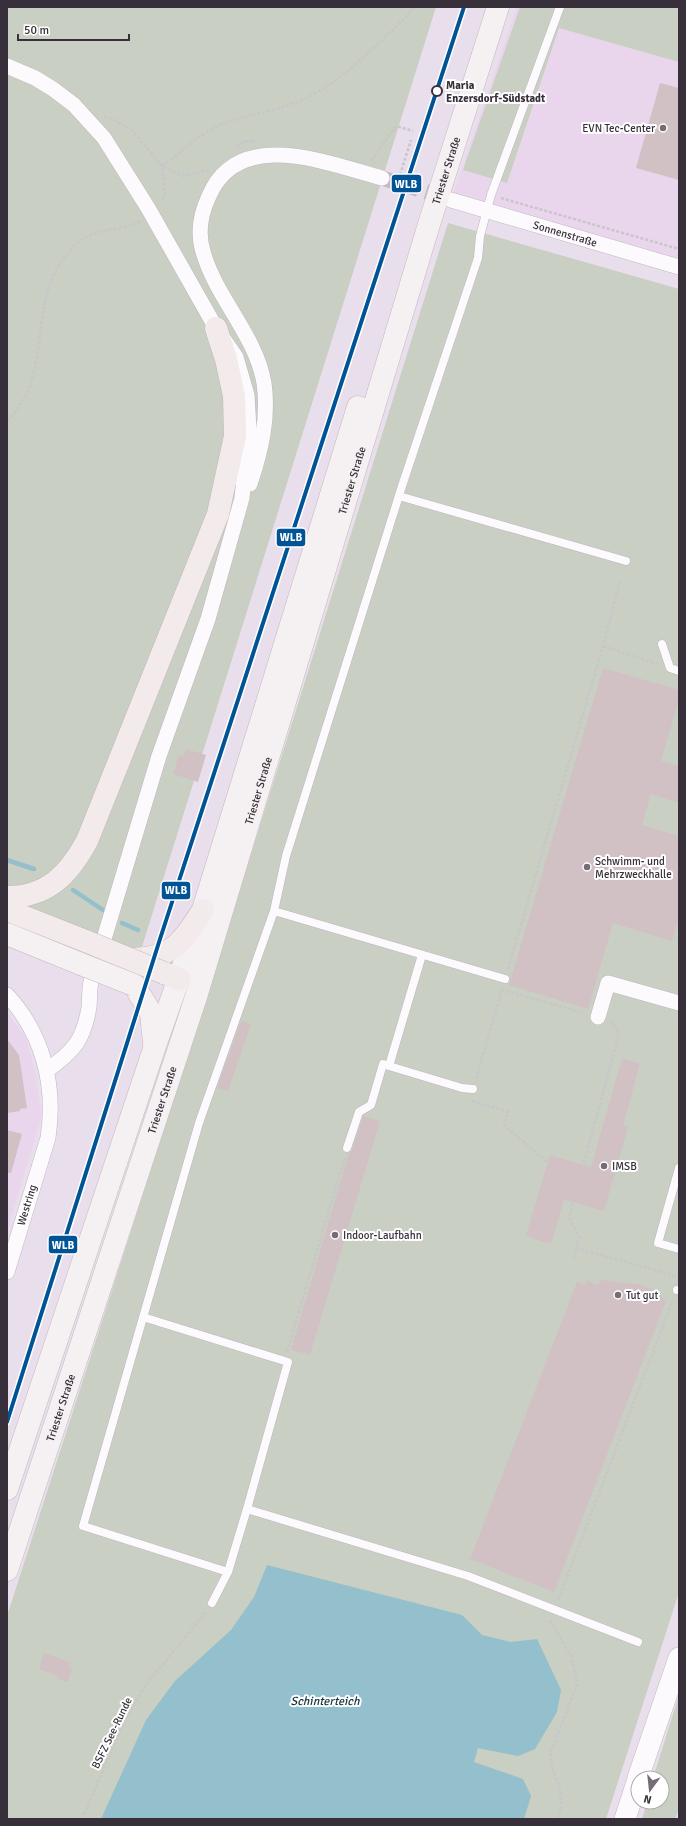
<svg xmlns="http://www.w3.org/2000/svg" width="686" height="1826" font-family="Signika,sans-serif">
	<rect width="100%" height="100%" fill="#e9deeb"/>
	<path fill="#e9d6ed" d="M517 7H679V267L451 200Z
		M7 1012 25 1037 35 1070 42 1116 7 1230Z"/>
	<path fill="#c9cfc2" d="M7 7H436L141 950 129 948 7 900Z
		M520 7H679V62L559 28 507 183 463 170Z
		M448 223 679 289V1592L606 1819H7V1616L204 1005Z
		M679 1695V1809L675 1819H642L647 1802H662V1778H653Z"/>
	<path fill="#94bfcc" d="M267 1565 462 1615 482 1635 511 1642 537 1639 561 1690 557 1712 535 1749 518 1756 478 1748 474 1762 523 1779 531 1796 524 1819H101L146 1720 175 1681 231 1630 254 1597Z"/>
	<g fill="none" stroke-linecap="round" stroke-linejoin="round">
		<path stroke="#94bfcc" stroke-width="4.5" d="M7 860 34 869
			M73 890 103 910
			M122 923 138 930"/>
	</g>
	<path fill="#d1c1c4" d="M660 83 679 88V180L636 168Z
		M603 668 679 690V699L661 761 679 766V803L651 794 642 825 679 836V917L672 941 613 923 588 1009 509 985Z
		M186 749 206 755 198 782 173 774 179 755 184 756Z
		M241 1021 251 1024 228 1091 217 1088Z
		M7 1039 19 1055 27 1108 20 1109V1111L7 1113Z
		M622 1059 640 1063 623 1126 628 1127 604 1211 564 1200 551 1244 526 1236 550 1155 591 1167Z
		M363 1116 380 1121 310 1355 291 1350 349 1153 352 1150Z
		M7 1130 22 1134 11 1173H7Z
		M587 1280 598 1285 601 1280 641 1285 655 1291 666 1301 554 1592 470 1559 577 1282 585 1285Z
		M44 1653 70 1662 68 1667 72 1669 68 1682 57 1678 58 1676 39 1669Z"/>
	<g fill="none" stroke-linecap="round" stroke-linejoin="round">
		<path stroke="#c5bbc7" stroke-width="15" stroke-dasharray="15 8" stroke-linecap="butt" d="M382 178 446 198"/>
		<defs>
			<path id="lane" d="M399 496 626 561
				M662 644 670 668 679 671
				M274 911 286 856 402 486 478 258 480 236 491 195 560 7
				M422 955 389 1066 462 1088 473 1089
				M505 979 274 911 199 1123 83 1526 228 1572 247 1509 468 1576 638 1642
				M347 1148 359 1112 371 1105 383 1064 389 1066
				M679 1168 658 1243 679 1249
				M677 1290H679
				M143 1317 288 1362 247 1509
				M212 1603 228 1572"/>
			<g id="street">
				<path d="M7 66 35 78 53 89 74 105 104 138 148 208 216 328 236 357 247 395 249 429 242 498 208 619 159 756 91 982C89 991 90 999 89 1007 84 1040 73 1052 47 1070"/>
				<path id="s1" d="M451 200 679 267"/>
				<path d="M250 484C261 451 269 418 264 383 256 336 218 300 204 255 197 235 200 215 209 196 239 126 329 164 382 178"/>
				<path d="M7 995C43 1034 56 1085 48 1138L7 1272"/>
				<path d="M598 1017 608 983 679 1003"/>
			</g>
			<path id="secondary" d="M638 1778 679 1658
				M625 1819 638 1779"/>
			<g id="primary">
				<path d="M7 934 81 964"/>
				<path d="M134 985 151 1013 154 1043"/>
				<path d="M7 1489 155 1046 203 910 358 407"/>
				<path id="s2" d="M7 1570 196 997 430 221 498 7"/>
			</g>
			<path id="highway" d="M7 897C48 897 69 874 87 841L218 514 235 436 234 396 226 359 216 328
				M7 910 88 942
				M130 959C173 959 181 943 203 910
				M164 973 179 979"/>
		</defs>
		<use href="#lane" stroke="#c0b7c2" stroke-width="9"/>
		<use href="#street" stroke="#c0b7c2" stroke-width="16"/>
		<use href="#secondary" stroke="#c0b7c2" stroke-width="22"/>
		<use href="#primary" stroke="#c4b8bd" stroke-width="23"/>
		<use href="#highway" stroke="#c4b8bd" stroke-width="23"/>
		<path stroke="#c9c5c9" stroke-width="2.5" stroke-dasharray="3 2" stroke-linecap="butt" d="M104 117 113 119 133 131 162 166 165 196 161 202
			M237 147 243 142 256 141
			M371 161 396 126 413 131
			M209 170 183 176 162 166C180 153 196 137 216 127 241 115 269 113 294 103 329 90 356 65 382 40 393 29 405 19 414 7
			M400 175 411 140
			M501 198 679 249
			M7 421C17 410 27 397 31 382 46 334 35 277 80 241 97 227 122 232 140 221
			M603 646 658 664
			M508 969 603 646 620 581
			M506 991 584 1013
			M476 1079 502 989
			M472 1101 508 1112 504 1125 547 1162
			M576 1248 679 1277
			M574 1258 579 1237 569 1217 618 1038 617 1028 611 1022
			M287 1352 345 1157
			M558 1600 673 1300
			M550 1620 572 1658 577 1685 550 1753 553 1770 560 1790 562 1806 557 1819
			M82 1819 125 1720 145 1686 206 1612"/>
		<use href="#lane" stroke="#fcfafc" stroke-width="8"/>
		<use href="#street" stroke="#fcfafc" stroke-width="15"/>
		<use href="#secondary" stroke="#fcfafc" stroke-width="21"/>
		<use href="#primary" stroke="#f5f0f2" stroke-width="22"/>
		<use href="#highway" stroke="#f2eaeb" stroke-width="22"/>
		<defs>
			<path id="primary-bridge" d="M81 964 134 985"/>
			<path id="highway-bridge" d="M88 942 164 973"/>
		</defs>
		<use href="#primary-bridge" stroke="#c4b8bd" stroke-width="23" stroke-linecap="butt"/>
		<use href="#highway-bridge" stroke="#c4b8bd" stroke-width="23" stroke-linecap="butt"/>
		<use href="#primary-bridge" stroke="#f5f0f2" stroke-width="22"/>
		<use href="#highway-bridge" stroke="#f2eaeb" stroke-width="22"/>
		<defs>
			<path id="rail-1" d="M7 1422 160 939 464 7"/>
		</defs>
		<use href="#rail-1" stroke="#fff" stroke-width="7"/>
		<use href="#rail-1" stroke="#005395" stroke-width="4"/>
	</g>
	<circle fill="#fff" stroke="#372f39" stroke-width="2" cx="437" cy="91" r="5"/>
	<g fill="#756c77" stroke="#fff" stroke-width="1.5">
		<circle cx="663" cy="128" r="4"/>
		<circle cx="587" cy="867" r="4"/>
		<circle cx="604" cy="1166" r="4"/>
		<circle cx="335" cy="1235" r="4"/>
		<circle cx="618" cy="1295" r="4"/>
	</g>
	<g text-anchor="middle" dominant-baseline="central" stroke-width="4" stroke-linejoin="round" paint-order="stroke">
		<g font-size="11" font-weight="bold" fill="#372f39" stroke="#fff" text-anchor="start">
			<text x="446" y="85">Maria<tspan x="446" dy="13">Enzersdorf-Südstadt</tspan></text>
		</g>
		<g font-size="11" fill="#372f39" stroke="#fff" text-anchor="start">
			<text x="655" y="128" text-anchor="end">EVN Tec-Center</text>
			<text x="595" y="861">Schwimm- und<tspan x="595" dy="13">Mehrzweckhalle</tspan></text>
			<text x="612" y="1166">IMSB</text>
			<text x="343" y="1235">Indoor-Laufbahn</text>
			<text x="626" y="1295">Tut gut</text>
		</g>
		<g font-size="11" fill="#372f39" stroke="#fff">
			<text stroke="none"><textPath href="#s2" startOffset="1467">Triester Straße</textPath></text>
			<text stroke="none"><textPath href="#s1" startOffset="119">Sonnenstraße</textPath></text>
			<text stroke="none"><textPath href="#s2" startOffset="1143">Triester Straße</textPath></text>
			<text stroke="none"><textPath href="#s2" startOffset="819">Triester Straße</textPath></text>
			<text stroke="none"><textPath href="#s2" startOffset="495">Triester Straße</textPath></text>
			<text transform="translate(27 1205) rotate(-73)">Westring</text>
			<text stroke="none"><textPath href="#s2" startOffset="171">Triester Straße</textPath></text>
			<text transform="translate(112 1733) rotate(-64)">BSFZ See-Runde</text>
		</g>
		<g font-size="12" font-style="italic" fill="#16373d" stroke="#fff">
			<text x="325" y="1701">Schinterteich</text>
		</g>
	</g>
	<g stroke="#fff" stroke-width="1.5">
		<rect x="391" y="174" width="31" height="19" rx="4" fill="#005395"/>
		<rect x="276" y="528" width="30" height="19" rx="4" fill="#005395"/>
		<rect x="161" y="881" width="30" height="19" rx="4" fill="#005395"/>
		<rect x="48" y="1235" width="30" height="19" rx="4" fill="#005395"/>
	</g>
	<g font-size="11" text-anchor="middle" font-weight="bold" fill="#fff">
		<text x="406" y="188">WLB</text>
		<text x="291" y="541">WLB</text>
		<text x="176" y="894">WLB</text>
		<text x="63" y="1249">WLB</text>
	</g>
	<rect width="686" height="1826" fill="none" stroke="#372f39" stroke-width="16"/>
	<g transform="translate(650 1790) rotate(195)"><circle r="19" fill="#ffffff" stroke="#afacb0"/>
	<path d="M0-3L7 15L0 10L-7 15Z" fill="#756c77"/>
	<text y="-6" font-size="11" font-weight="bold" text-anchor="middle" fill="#372f39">N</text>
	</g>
	<path d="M18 34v6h111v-6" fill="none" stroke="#372f39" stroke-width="2"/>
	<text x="24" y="34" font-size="12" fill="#372f39" stroke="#ffffff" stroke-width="3" paint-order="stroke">50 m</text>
</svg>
